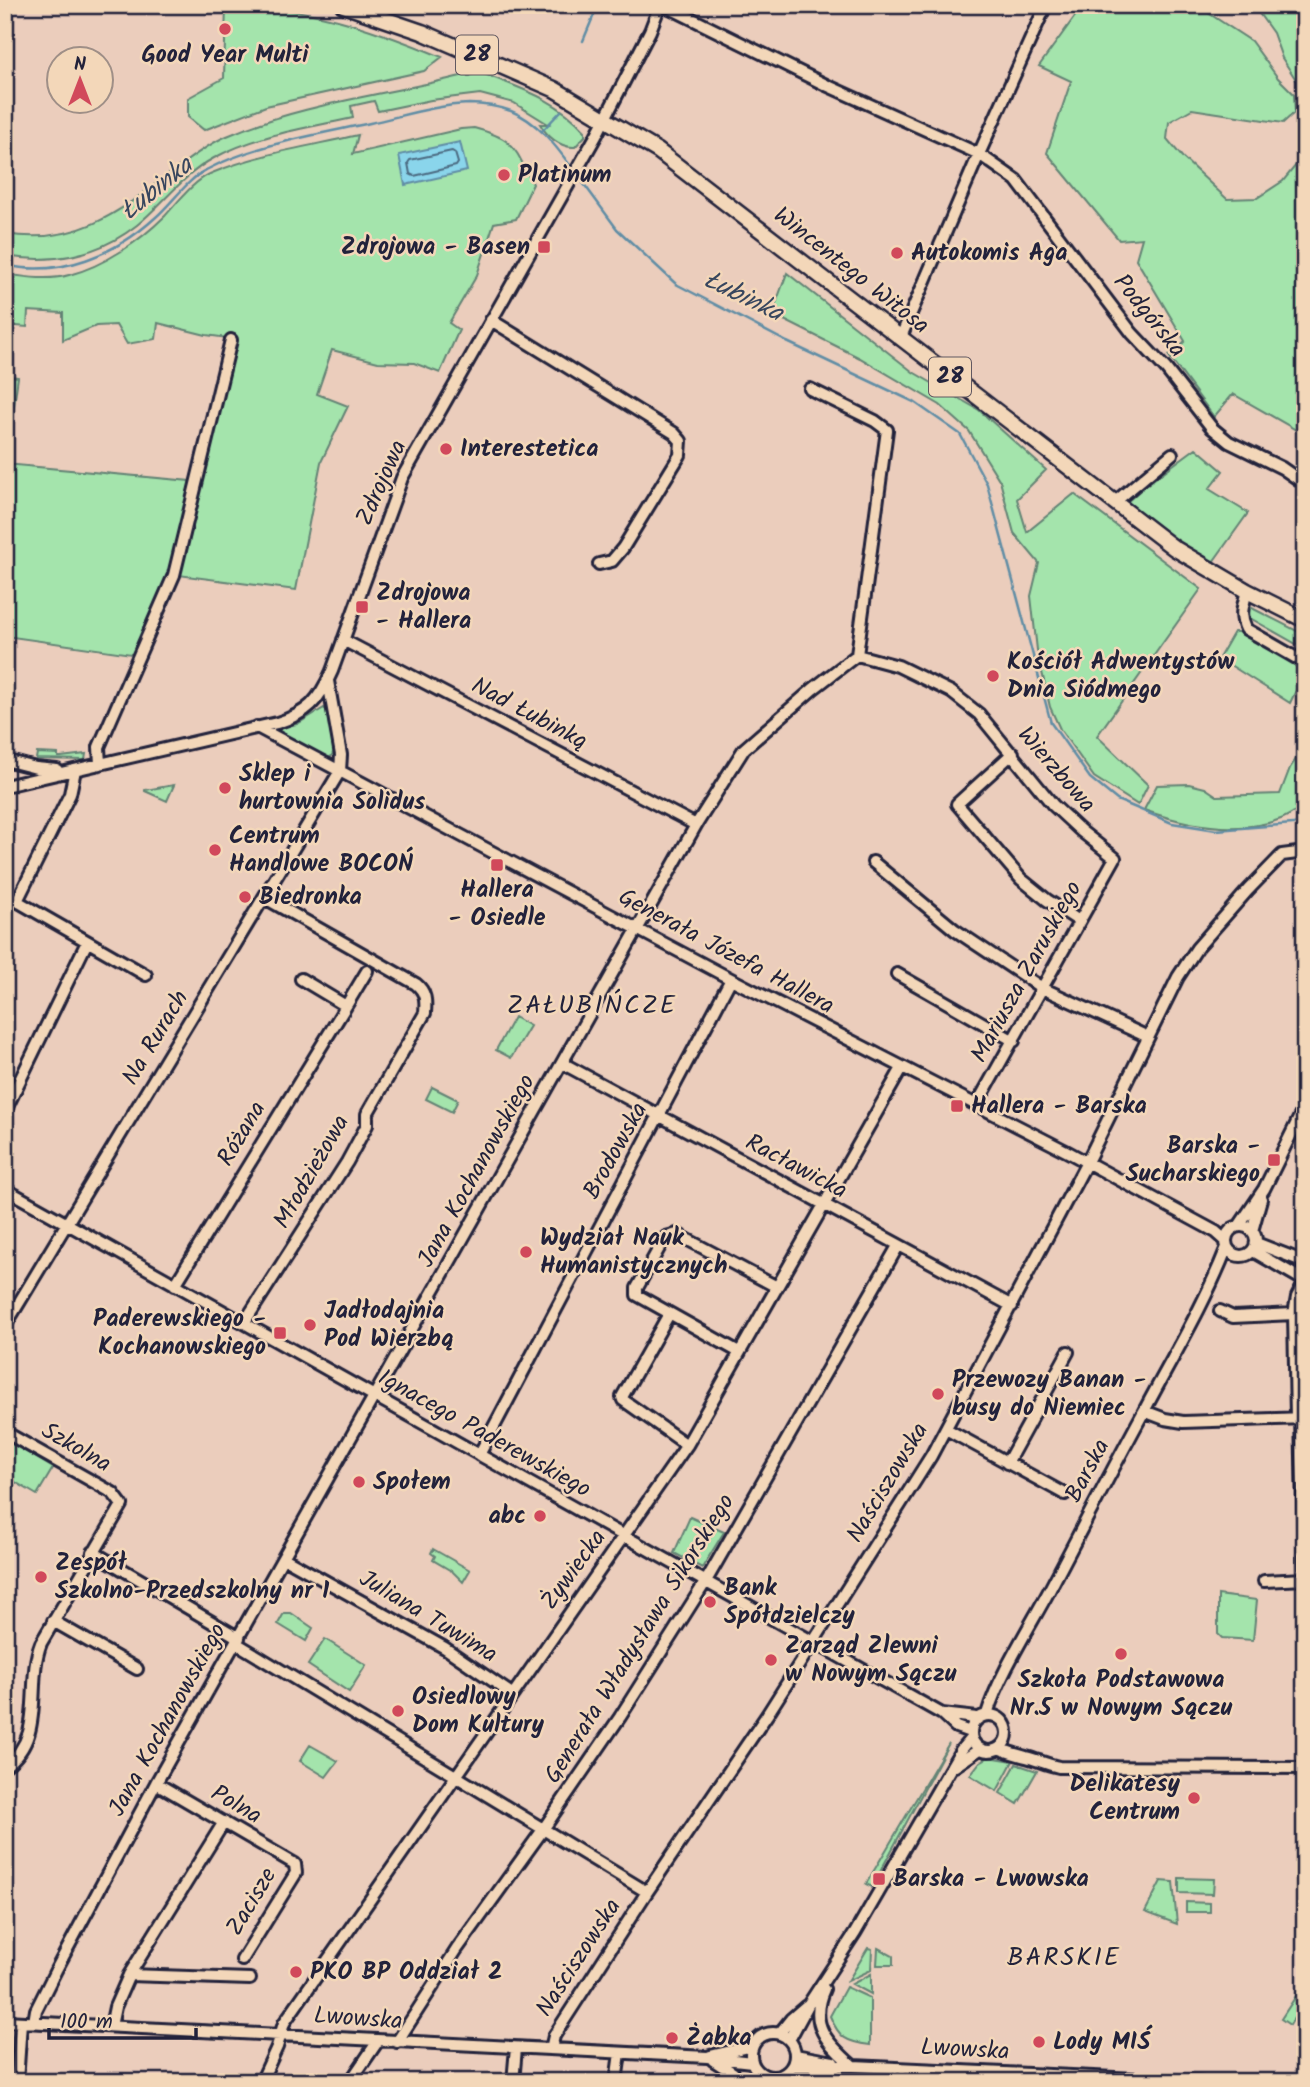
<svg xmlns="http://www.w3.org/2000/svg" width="1310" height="2087" font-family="Kalam,sans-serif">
	<rect width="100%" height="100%" fill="#ebcdbc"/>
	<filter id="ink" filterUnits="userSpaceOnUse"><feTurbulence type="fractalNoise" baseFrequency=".0143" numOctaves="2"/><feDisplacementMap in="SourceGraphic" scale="14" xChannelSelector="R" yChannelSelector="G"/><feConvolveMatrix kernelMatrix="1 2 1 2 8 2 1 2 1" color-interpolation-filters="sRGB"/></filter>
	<g filter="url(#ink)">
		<path fill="#a4e4ac" stroke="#638374" stroke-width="2" d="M226 5C306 5 369 27 442 57L424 71 266 106 204 130 188 117V98L224 78Z
			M1089 5H1149L1163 9 1196 5 1251 41 1278 78 1294 94 1295 112 1283 123 1192 109 1169 122 1167 139 1183 158 1227 199 1257 198 1283 181 1305 154V435L1233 394 1214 417 1169 356 1185 341 1136 259 1142 238 1119 240 1047 153 1071 81 1039 66 1076 15Z
			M1253 5H1305V129L1302 89 1282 58 1273 33Z
			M477 71C518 88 555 97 585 131V136L575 147C560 148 547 136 540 124H548L514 103 480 94 431 100 378 111 374 101 351 106 353 118C307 128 256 135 214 158 184 174 163 204 137 225 98 256 53 264 5 256V234C78 246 119 212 174 170 191 158 208 144 227 136 301 104 384 95 461 76H470Z
			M474 128C516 139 514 148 533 184L516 219 494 223 477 275 449 323 459 330 440 373 414 363 378 362 332 350 317 394 348 406 321 462 296 590 178 575 228 338 206 335 158 323 156 339 127 344 116 325 96 326 63 340V313L28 311 27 327 5 325V274C25 277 49 281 69 275 104 266 140 241 165 216 178 202 194 180 212 173 257 154 311 146 358 135L353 154 461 129Z
			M787 273 913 372 979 410 1046 470 1017 499 1027 532 1074 494 1201 589 1097 736 1148 785 1138 805 1094 777 1060 729 1050 707 1037 650 1031 596 1039 563 1014 533 1000 481 969 431 940 405 860 358 772 314Z
			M5 375 18 377 13 413 5 412Z
			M1196 448 1223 471 1209 489 1248 513 1213 562 1174 540 1127 502 1146 485Z
			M5 464 190 481 169 575 138 655 5 636Z
			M1248 606 1305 635V649L1250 618 1244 612Z
			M1234 632H1241L1300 667 1303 676 1290 703 1219 658Z
			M324 708 326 710 334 751 331 757 326 758 279 731 281 727 297 724Z
			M1305 746V805C1297 810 1289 816 1281 819 1237 835 1186 825 1144 810L1157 785 1189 784 1205 788 1217 796 1280 794 1290 768Z
			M37 753 58 754V757H61L86 754 85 760 36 759Z
			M174 785 167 801 145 791V790Z
			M514 1017 530 1026 511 1058 496 1050Z
			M432 1087 458 1100 452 1112 426 1099Z
			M5 1439 53 1468 37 1495 5 1476Z
			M690 1517 724 1532 702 1568 674 1553Z
			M433 1549 470 1570 463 1582 453 1572 433 1560 435 1556 431 1553Z
			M1218 1595 1257 1600 1253 1640 1222 1638 1218 1634Z
			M284 1613H291L313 1628 306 1641 278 1624Z
			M325 1639 366 1665 349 1692 308 1665Z
			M949 1743 872 1887 866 1884Z
			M310 1745 338 1761 326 1777 300 1761Z
			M989 1757 1013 1761 997 1791 970 1775 980 1762Z
			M1016 1764 1037 1771 1018 1804 1000 1793Z
			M1179 1878 1214 1879 1213 1894 1179 1893Z
			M1161 1881 1173 1882 1177 1924 1145 1912Z
			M1186 1902 1210 1903V1912H1186Z
			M868 1948 872 1949 871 1970 848 1981Z
			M878 1948 893 1956V1965H877Z
			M871 1974V1994L852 1984Z
			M846 1987 870 1998V2045C846 2042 839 2038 830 2016Z
			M1302 1987 1305 1989V1999L1290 2025 1281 2019Z
			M823 2076 952 2078 951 2082 821 2079Z"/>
		<path fill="#8ad5eb" stroke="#608da5" stroke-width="2" d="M460 142 467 171 405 185 399 155Z"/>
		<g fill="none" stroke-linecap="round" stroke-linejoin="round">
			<path stroke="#4c6a81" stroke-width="2" d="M452 151 455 153 458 163 456 166 414 176 410 174 408 163 410 160Z"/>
			<path stroke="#608da5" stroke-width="2.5" d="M583 41 598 5
				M542 131 561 111
				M578 176 617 229 676 284 787 342 914 402 960 434 987 484 1051 723 1090 778 1117 800 1172 823 1216 830 1305 823
				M5 265C60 278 116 254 156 217 171 204 189 178 206 170 256 144 315 135 370 123 402 116 436 105 469 104 483 104 497 106 511 111 537 121 556 146 572 168
				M1296 823 1305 813"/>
			<defs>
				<path id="minor" d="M664 5 826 85 979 154 1016 180 1132 333 1166 369 1212 428 1229 442 1282 468 1305 484
					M491 320 674 433 681 441 680 455 623 548 612 561 599 564
					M900 339 979 154 1046 5
					M1115 502 1172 454
					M1247 591C1243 606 1239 615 1246 629L1305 663
					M343 640 696 825
					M857 655 898 666 951 692 979 714 1053 805 1081 831 1115 858 976 1106
					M257 727 731 979 1068 1152 1216 1232 1225 1240
					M1013 753 957 804 1021 879 1047 900 1079 921
					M5 760 36 768 57 770
					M100 764 99 747 174 575 231 340
					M5 786 277 723C308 713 319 701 332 671L402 478 596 136 650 31 660 5
					M873 862 955 930 1042 988 1148 1037
					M17 901 146 975
					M17 901 70 794 75 770
					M897 974 1014 1041
					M346 1006 367 971
					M562 1063 1012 1306
					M5 1111 87 942
					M5 1189 942 1714 956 1727 970 1732
					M1226 1241a15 15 0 1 1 30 0a15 15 0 1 1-30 0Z
					M1239 1226 1264 1189 1305 1106
					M1252 1231 1261 1199
					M1256 1243 1305 1262
					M1253 1251 1305 1281
					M175 1285 346 1006 301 979
					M1220 1311 1233 1317 1294 1314
					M669 1314 622 1397 623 1400 687 1445
					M244 1323 347 1162 367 1125V1114L425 1013C426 1001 426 992 416 984L265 898
					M5 1326 340 771 341 755 328 681
					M739 1352 637 1295V1288L663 1241 666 1237 677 1234 777 1287
					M1144 1411 1165 1419 1183 1422 1305 1418
					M1296 1418 1294 1314 1297 1297 1305 1282
					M1301 1418 1305 1568
					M946 1429 1065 1494
					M5 1432 113 1493 122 1505 41 1643C25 1684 47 1737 5 1766
					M479 1455 731 979
					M1007 1463 1068 1352
					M93 1552 239 1638
					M284 1558 445 1648 512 1694
					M1264 1581 1305 1579
					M53 1621 137 1669
					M236 1643 647 1892
					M942 1714 977 1718
					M987 1714C999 1675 1029 1628 1049 1591 1080 1532 1111 1472 1143 1413 1172 1358 1204 1306 1227 1247
					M971 1733a18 18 0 1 1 36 0a18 18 0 1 1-36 0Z
					M999 1748C1009 1753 1016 1754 1026 1757 1038 1760 1045 1764 1059 1767L1305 1768
					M955 1766 980 1749
					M156 1783 295 1864 296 1873 242 1960
					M129 1975 250 1979
					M824 1989C808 2024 827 2043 853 2066
					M5 2021 707 2057 752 2062
					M34 2022 36 2010 56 1970 156 1783 696 825 744 749 813 689 857 655 887 430 875 421 810 389
					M111 2026 115 2007 129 1975 224 1822
					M751 2055a22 22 0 1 1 44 0a22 22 0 1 1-44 0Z
					M779 2034 791 2019 806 2006
					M789 2040 808 2005 855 1933 961 1750 971 1738
					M397 2042 457 1949 542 1831 620 1717 706 1581 898 1246
					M551 2049 554 2036 647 1892 767 1715 931 1456 1087 1162 1178 977 1197 948 1248 890 1282 855 1305 852
					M795 2055 833 2062
					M710 2056 752 2046
					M713 2060 733 2073 738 2082
					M792 2066H853L1201 2082
					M17 2082 21 2022
					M261 2082 277 2047 284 2023 687 1445 902 1068
					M350 2082 378 2041
					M513 2082 516 2048
					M616 2082 620 2053
					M794 2082 834 2072"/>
				<path id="major" d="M343 5 422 32 554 89 658 151 1174 548 1247 591 1305 620"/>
			</defs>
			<use href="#minor" stroke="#22223b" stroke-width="16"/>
			<use href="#major" stroke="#22223b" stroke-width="19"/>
			<use href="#minor" stroke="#f3d7b9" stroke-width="10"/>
			<use href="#major" stroke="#f3d7b9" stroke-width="14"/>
		</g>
	</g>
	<g fill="#d1495b" stroke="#f3d7b9" stroke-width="2.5">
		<circle cx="225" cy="29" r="7"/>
		<circle cx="504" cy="175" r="7"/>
		<rect x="537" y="240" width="14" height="14" rx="3.5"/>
		<circle cx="897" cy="253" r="7"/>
		<circle cx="446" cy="449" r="7"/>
		<rect x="355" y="600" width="14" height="14" rx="3.5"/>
		<circle cx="993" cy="676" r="7"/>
		<circle cx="225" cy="788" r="7"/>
		<circle cx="215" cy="850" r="7"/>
		<rect x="490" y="858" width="14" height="14" rx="3.5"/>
		<circle cx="245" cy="897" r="7"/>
		<rect x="950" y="1099" width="14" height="14" rx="3.5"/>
		<rect x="1267" y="1153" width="14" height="14" rx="3.5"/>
		<circle cx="526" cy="1252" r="7"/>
		<circle cx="310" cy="1325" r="7"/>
		<rect x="273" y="1326" width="14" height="14" rx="3.5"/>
		<circle cx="938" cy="1394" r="7"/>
		<circle cx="359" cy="1482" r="7"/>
		<circle cx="540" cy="1516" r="7"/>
		<circle cx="41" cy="1577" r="7"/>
		<circle cx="710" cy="1602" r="7"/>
		<circle cx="1121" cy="1654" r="7"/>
		<circle cx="771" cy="1660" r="7"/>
		<circle cx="398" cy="1711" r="7"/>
		<circle cx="1194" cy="1798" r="7"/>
		<rect x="872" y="1872" width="14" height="14" rx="3.5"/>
		<circle cx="296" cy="1972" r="7"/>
		<circle cx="672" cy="2038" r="7"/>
		<circle cx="1039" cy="2042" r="7"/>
	</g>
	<g text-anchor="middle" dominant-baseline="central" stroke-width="5" stroke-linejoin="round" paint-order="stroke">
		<g fill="#f3d7b9" stroke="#615861" stroke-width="2">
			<rect x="456" y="35.5" width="42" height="39" rx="5"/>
			<rect x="929" y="357.5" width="42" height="39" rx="5"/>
		</g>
		<g font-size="23" font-weight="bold" fill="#22223b">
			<text x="477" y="55">28</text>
			<text x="950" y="377">28</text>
		</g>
		<g font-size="24" font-weight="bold" fill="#22223b" stroke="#f3d7b9" text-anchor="start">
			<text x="225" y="55" text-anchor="middle">Good Year Multi</text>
			<text x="518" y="175">Platinum</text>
			<text x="530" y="247" text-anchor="end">Zdrojowa - Basen</text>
			<text x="911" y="253">Autokomis Aga</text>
			<text x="460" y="449">Interestetica</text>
			<text x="376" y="593">Zdrojowa<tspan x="376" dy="28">- Hallera</tspan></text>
			<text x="1007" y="662">Kościół Adwentystów<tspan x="1007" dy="28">Dnia Siódmego</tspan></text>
			<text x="239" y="774">Sklep i<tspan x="239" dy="28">hurtownia Solidus</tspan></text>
			<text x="229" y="836">Centrum<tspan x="229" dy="28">Handlowe BOCOŃ</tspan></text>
			<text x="497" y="890" text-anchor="middle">Hallera<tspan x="497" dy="28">- Osiedle</tspan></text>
			<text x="259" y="897">Biedronka</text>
			<text x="971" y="1106">Hallera - Barska</text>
			<text x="1260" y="1146" text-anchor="end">Barska -<tspan x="1260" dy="28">Sucharskiego</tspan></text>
			<text x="540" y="1238">Wydział Nauk<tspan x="540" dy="28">Humanistycznych</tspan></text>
			<text x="324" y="1311">Jadłodajnia<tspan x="324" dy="28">Pod Wierzbą</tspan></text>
			<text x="266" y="1319" text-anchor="end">Paderewskiego -<tspan x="266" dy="28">Kochanowskiego</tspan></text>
			<text x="952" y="1380">Przewozy Banan -<tspan x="952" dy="28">busy do Niemiec</tspan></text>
			<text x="373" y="1482">Społem</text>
			<text x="526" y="1516" text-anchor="end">abc</text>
			<text x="55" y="1563">Zespół<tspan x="55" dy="28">Szkolno-Przedszkolny nr 1</tspan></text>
			<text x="724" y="1588">Bank<tspan x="724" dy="28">Spółdzielczy</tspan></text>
			<text x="785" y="1646">Zarząd Zlewni<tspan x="785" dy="28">w Nowym Sączu</tspan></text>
			<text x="1121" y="1680" text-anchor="middle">Szkoła Podstawowa<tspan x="1121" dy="28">Nr.5 w Nowym Sączu</tspan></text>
			<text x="412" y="1697">Osiedlowy<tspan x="412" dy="28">Dom Kultury</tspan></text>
			<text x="1180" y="1784" text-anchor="end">Delikatesy<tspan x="1180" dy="28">Centrum</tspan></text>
			<text x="893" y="1879">Barska - Lwowska</text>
			<text x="310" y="1972">PKO BP Oddział 2</text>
			<text x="686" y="2038">Żabka</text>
			<text x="1053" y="2042">Lody MIŚ</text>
		</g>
		<g font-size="24" fill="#22223b" stroke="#f3d7b9">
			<text transform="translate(851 271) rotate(38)">Wincentego Witosa</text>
			<text transform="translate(1149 316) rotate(51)">Podgórska</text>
			<text transform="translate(382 483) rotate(-66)">Zdrojowa</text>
			<text transform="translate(529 714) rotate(28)">Nad Łubinką</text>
			<text transform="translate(1056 770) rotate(49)">Wierzbowa</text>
			<text transform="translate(726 952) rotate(28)">Generała Józefa Hallera</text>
			<text transform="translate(1027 972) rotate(-61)">Mariusza Zaruskiego</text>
			<text transform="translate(156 1038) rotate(-59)">Na Rurach</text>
			<text transform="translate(242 1134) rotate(-59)">Różana</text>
			<text transform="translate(616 1151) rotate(-61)">Brodowska</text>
			<text transform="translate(796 1167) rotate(28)">Racławicka</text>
			<text transform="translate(477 1171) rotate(-61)">Jana Kochanowskiego</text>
			<text transform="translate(312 1172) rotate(-60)">Młodzieżowa</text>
			<text transform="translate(484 1434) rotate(29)">Ignacego Paderewskiego</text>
			<text transform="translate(76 1448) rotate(30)">Szkolna</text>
			<text transform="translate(1088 1471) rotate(-62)">Barska</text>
			<text transform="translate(888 1483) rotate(-59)">Naściszowska</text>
			<text transform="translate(574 1570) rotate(-54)">Żywiecka</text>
			<text transform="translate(428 1617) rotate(31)">Juliana Tuwima</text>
			<text transform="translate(640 1639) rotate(-58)">Generała Władysława Sikorskiego</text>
			<text transform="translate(168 1720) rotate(-61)">Jana Kochanowskiego</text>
			<text transform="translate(236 1805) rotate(30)">Polna</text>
			<text transform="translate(252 1902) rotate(-59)">Zacisze</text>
			<text transform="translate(579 1958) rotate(-57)">Naściszowska</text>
			<text transform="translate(358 2019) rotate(4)">Lwowska</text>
			<text transform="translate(965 2050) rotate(3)">Lwowska</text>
		</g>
		<g font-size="26" font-style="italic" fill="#37465e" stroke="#f3d7b9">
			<text transform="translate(157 189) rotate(-39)">Łubinka</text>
			<text transform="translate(743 297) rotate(26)">Łubinka</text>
		</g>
		<g font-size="26" letter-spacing="2" fill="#22223b" stroke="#f3d7b9">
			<text x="592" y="1006">ZAŁUBIŃCZE</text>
			<text x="1064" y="1958">BARSKIE</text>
		</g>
	</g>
	<rect width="1310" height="2087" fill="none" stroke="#f3d7b9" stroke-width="28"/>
	<rect x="14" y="14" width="1282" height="2059" fill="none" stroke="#22223b" stroke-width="2.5" filter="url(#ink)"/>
	<g transform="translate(80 80)"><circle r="33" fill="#f3d7b9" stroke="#9f8f87" stroke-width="2"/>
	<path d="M0-5L12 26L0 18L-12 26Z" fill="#d1495b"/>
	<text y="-10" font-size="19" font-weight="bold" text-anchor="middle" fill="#22223b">N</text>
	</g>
	<path d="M49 2028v10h147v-10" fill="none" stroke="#22223b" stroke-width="3.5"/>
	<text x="60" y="2028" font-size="21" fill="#22223b" stroke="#f3d7b9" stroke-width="5" paint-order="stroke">100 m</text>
</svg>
